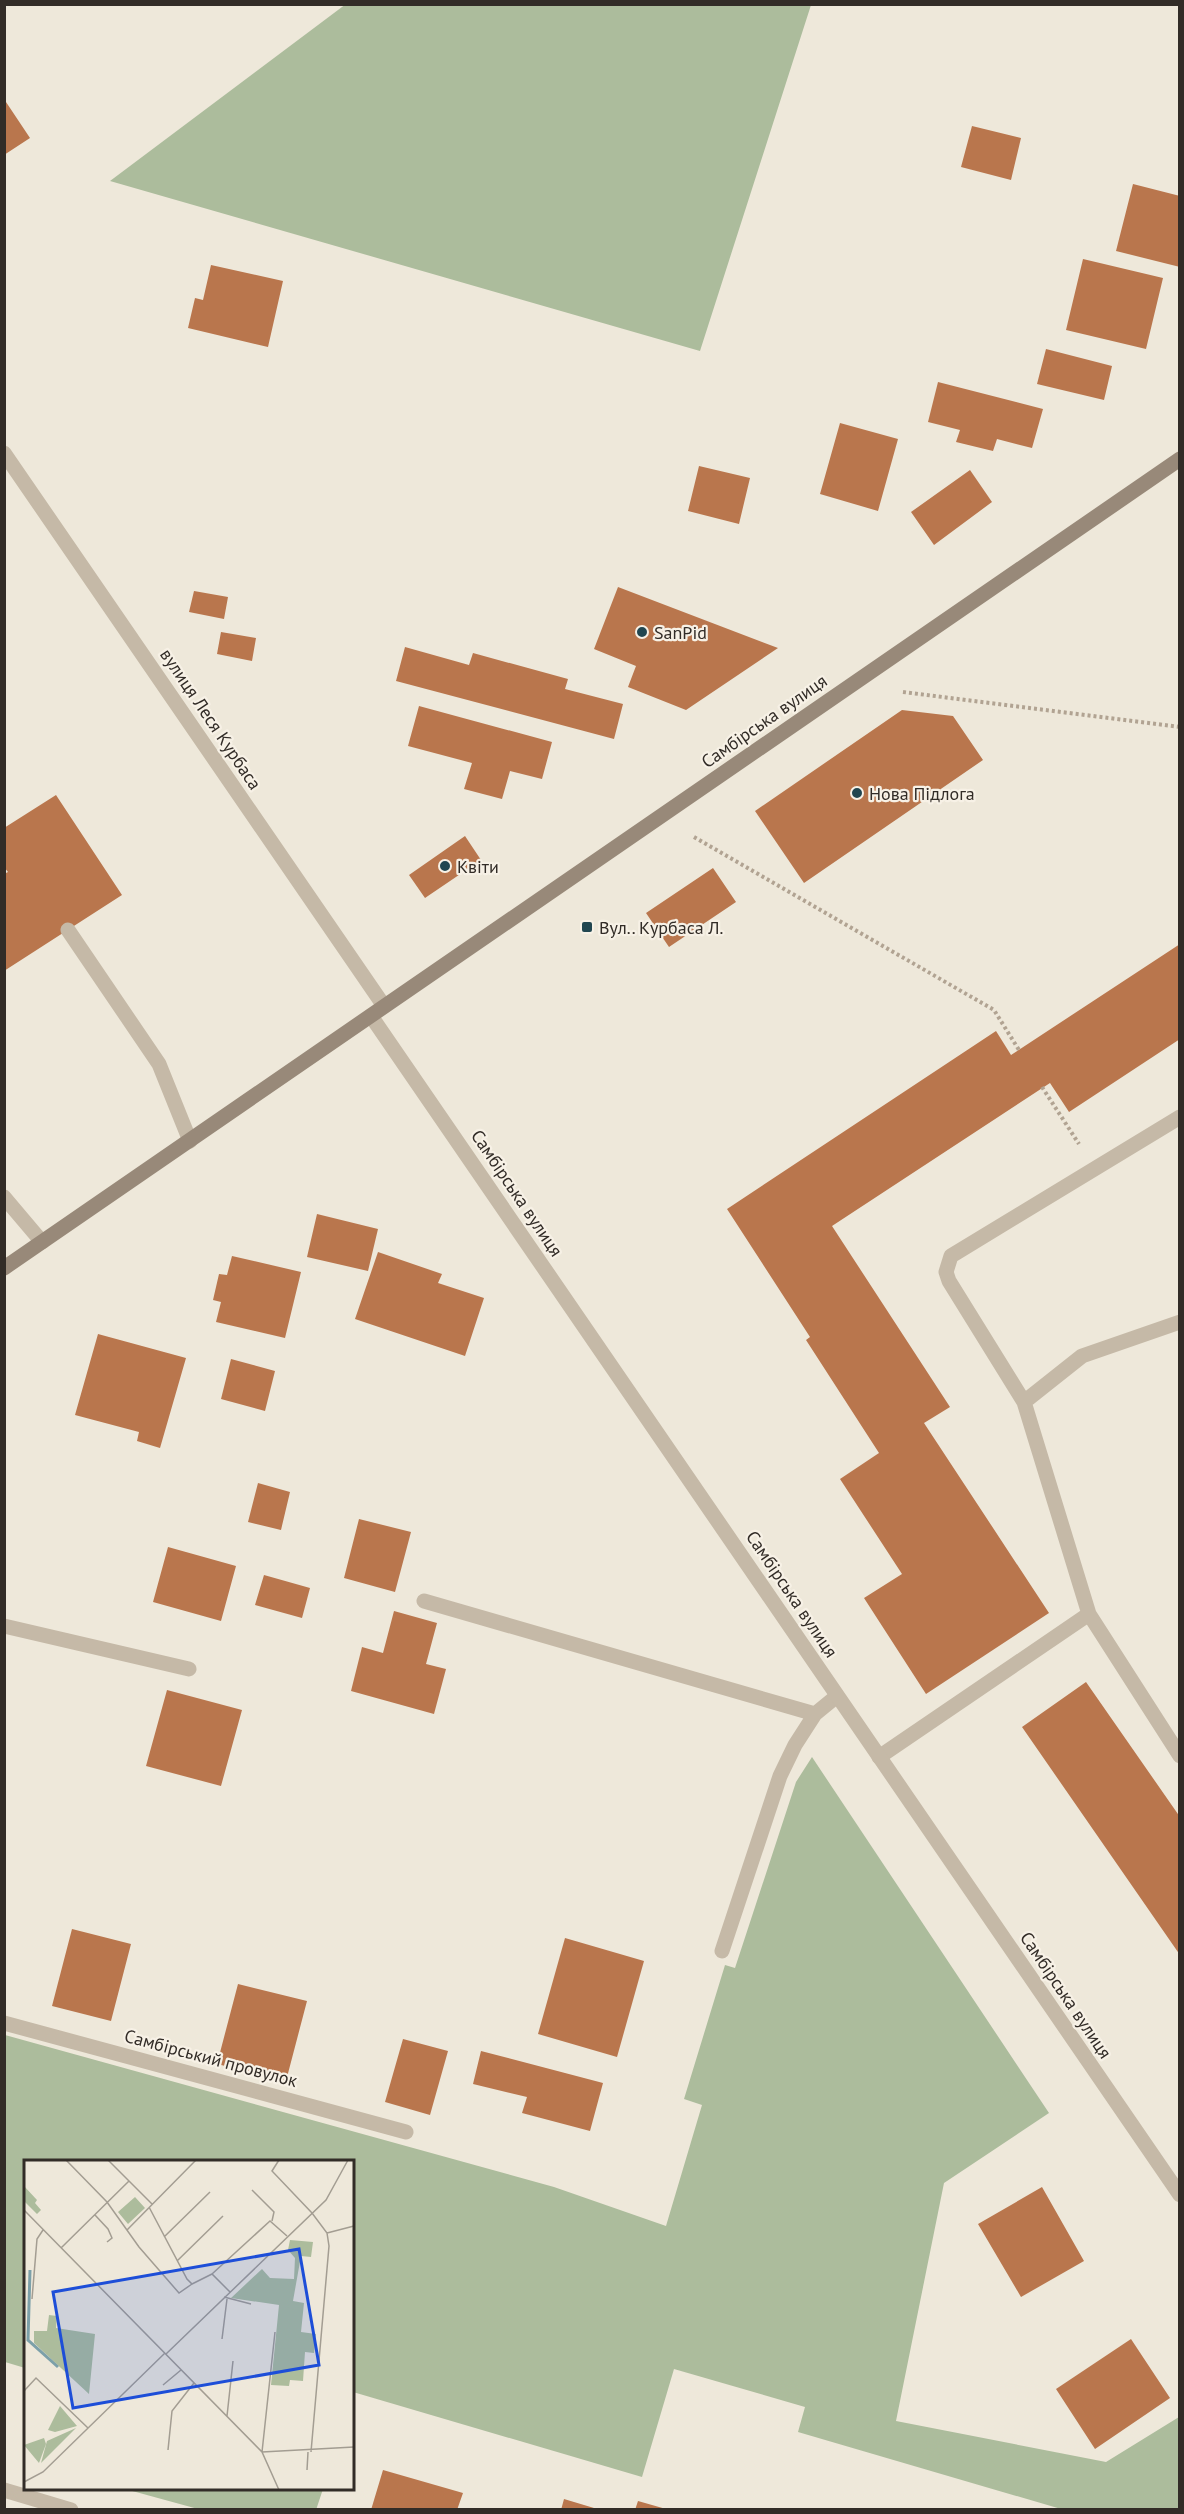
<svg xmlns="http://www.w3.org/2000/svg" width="1184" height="2514" font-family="'PT Sans',sans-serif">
	<rect width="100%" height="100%" fill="#eee8da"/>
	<path fill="#acbc9c" d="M346 4 811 5 700 351 110 181Z
		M812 1757 1049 2113 944 2183 896 2421 1106 2462 1179 2417V2509H1061L798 2432 805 2407 674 2369 642 2477 353 2392 352 2162H26L25 2368 5 2362V2035L554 2187 666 2226 702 2105 684 2099 725 1965 735 1968 796 1782Z
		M125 2489V2488L323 2489 316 2510 198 2509Z"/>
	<path fill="#b9764d" d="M4 99 30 138 4 155Z
		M972 126 1021 138 1011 180 961 167Z
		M1133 184 1180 196V267L1116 251Z
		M1083 259 1163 278 1146 349 1066 330Z
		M211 265 283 281 268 347 188 328 195 298 203 300Z
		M1046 349 1112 366 1104 400 1037 384Z
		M938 382 1043 409 1032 448 997 439 993 451 956 442 960 430 928 422Z
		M840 423 898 439 878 511 820 494Z
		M699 466 750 478 739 524 688 511Z
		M970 470 992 502 934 545 911 512Z
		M618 587 778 648 686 710 628 687 636 666 594 649Z
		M194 591 228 597 224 619 189 612Z
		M221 632 256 638 252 661 217 654Z
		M405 647 469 665 473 653 568 679 565 689 623 704 614 739 396 681Z
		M419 706 552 742 542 779 510 771 502 799 464 789 472 763 408 746Z
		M902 710 953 716 983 760 804 883 755 811Z
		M56 795 122 895 4 971V874L8 872 4 867V828Z
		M465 836 481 860 425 898 409 875Z
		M713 868 736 902 669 947 646 913Z
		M1180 944V1039L1069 1112 1050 1083 832 1226 950 1407 924 1423 1049 1613 926 1694 864 1598 902 1574 840 1479 879 1453 806 1340 810 1337 727 1209 996 1031 1011 1055Z
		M317 1214 378 1229 368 1271 307 1257Z
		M378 1252 442 1274 438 1283 484 1298 465 1356 355 1319Z
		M232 1256 301 1272 285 1338 216 1322 221 1302 213 1300 219 1274 227 1275Z
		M98 1334 186 1358 160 1448 137 1441 139 1432 75 1415Z
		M231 1359 275 1371 265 1411 221 1399Z
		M258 1483 290 1492 281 1530 248 1522Z
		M359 1519 411 1532 395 1592 344 1578Z
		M168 1547 236 1566 221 1621 153 1602Z
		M264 1575 310 1588 302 1618 255 1605Z
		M394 1611 437 1623 426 1664 446 1669 434 1714 351 1691 362 1647 383 1653Z
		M1086 1682 1180 1817V1955L1022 1727Z
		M167 1690 242 1710 221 1786 146 1766Z
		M72 1929 131 1944 111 2021 52 2006Z
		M565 1938 644 1961 617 2057 538 2034Z
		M238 1984 307 2001 286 2081 217 2064Z
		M403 2039 448 2051 430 2115 385 2102Z
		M481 2051 603 2083 590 2131 522 2113 527 2097 473 2084Z
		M1042 2187 1084 2261 1021 2297 978 2224Z
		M1131 2339 1170 2398 1095 2449 1056 2389Z
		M383 2470 463 2493 457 2510H371Z
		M564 2499 594 2508 593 2510H561Z
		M638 2501 666 2509V2510H635Z"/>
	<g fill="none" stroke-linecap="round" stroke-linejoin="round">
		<path stroke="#b1a392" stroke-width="4" stroke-dasharray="3 3" stroke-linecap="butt" d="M903 692 1180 727
			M694 837 994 1010 1019 1050
			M1042 1087 1079 1144"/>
		<path stroke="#c5b9a7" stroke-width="15" d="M68 930 159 1064 190 1141
			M4 1197 42 1242
			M1024 1402 949 1281 946 1272 951 1256 1180 1117
			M424 1601 815 1714
			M1089 1614 1180 1756
			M4 1626 189 1669
			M879 1757 1089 1614 1024 1402 1082 1356 1180 1322
			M722 1951 780 1776 795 1745 815 1714 837 1696"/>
		<path stroke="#c5b9a7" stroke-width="15" d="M4 453 384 1006
			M371 1016 1180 2195
			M4 2023 406 2132
			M4 2490 71 2510"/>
		<path stroke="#988979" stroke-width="15" d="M4 1268 1180 459"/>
	</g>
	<g fill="#214650" stroke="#f7f1e6" stroke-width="2">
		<circle cx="642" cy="632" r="6"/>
		<circle cx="857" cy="793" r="6"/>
		<circle cx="445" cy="866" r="6"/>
		<rect x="581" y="921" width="12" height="12" rx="3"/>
	</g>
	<g text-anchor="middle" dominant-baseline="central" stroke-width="4.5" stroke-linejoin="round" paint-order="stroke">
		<g font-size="18" fill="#322c27" stroke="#f7f1e6" text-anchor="start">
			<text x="654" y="632">SanPid</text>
			<text x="869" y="793">Нова Підлога</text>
			<text x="457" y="866">Квіти</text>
			<text x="599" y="927">Вул.. Курбаса Л.</text>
		</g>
		<g font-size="18" fill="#322c27" stroke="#f7f1e6">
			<text transform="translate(211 719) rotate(56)">вулиця Леся Курбаса</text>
			<text transform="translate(764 721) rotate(-35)">Самбірська вулиця</text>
			<text transform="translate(517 1193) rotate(56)">Самбірська вулиця</text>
			<text transform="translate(792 1594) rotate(56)">Самбірська вулиця</text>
			<text transform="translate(1066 1995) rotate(56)">Самбірська вулиця</text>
			<text transform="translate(211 2058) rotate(15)">Самбірський провулок</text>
		</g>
	</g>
	<g transform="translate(24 2160)">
		<rect width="330" height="330" fill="#eee8da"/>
		<path d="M0 26 13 40 11 43 17 50 13 54 0 41ZM111 37 121 48 104 64 94 52ZM266 80 289 82 287 97 277 96 269 141 280 143 277 172 292 174 290 193 281 192 279 221 266 220 265 226 247 225 255 145 207 138 238 109 246 118 270 119 271 98 264 90ZM25 155 33 156 32 168 71 174 65 234 10 183V171H23ZM36 246 53 266 31 272 24 270ZM52 268 17 303 23 281ZM20 278 22 284 15 303 0 285Z" fill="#acbc9c"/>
		<path fill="none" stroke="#7ca0a9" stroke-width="3" d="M6 110 4 180 34 207"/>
		<path fill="none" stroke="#a39d92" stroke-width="1.5" d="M42 0 83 42 115 87 155 133 168 124M84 0 128 44M255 0 248 11 288 53 303 73 305 86 287 292M228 30 250 52 248 61M125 47 163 119 168 124 188 114 206 132M0 50 238 292 255 330M71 55 84 69 88 78 83 82M103 70 172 0M303 73 330 66M140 77 186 32M37 88 105 21M153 101 199 56M188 114 246 61 263 76M200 137 227 144M8 139 13 79 19 70M198 179 203 139M142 194 302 40 324 0M139 225 157 210M0 231 12 218 64 268M203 256 209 201M144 290 148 251 170 223M238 292 251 172M238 292 330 287M283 310 284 292M0 322 19 312 141 193"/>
		<path fill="#1d4ed8" fill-opacity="0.15" stroke="#1d4ed8" stroke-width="3" d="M275 89 295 205 49 248 29 132Z"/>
		<rect width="330" height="330" fill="none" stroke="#322c27" stroke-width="3"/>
	</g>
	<rect width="1184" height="2514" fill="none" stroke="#322c27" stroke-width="12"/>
</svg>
